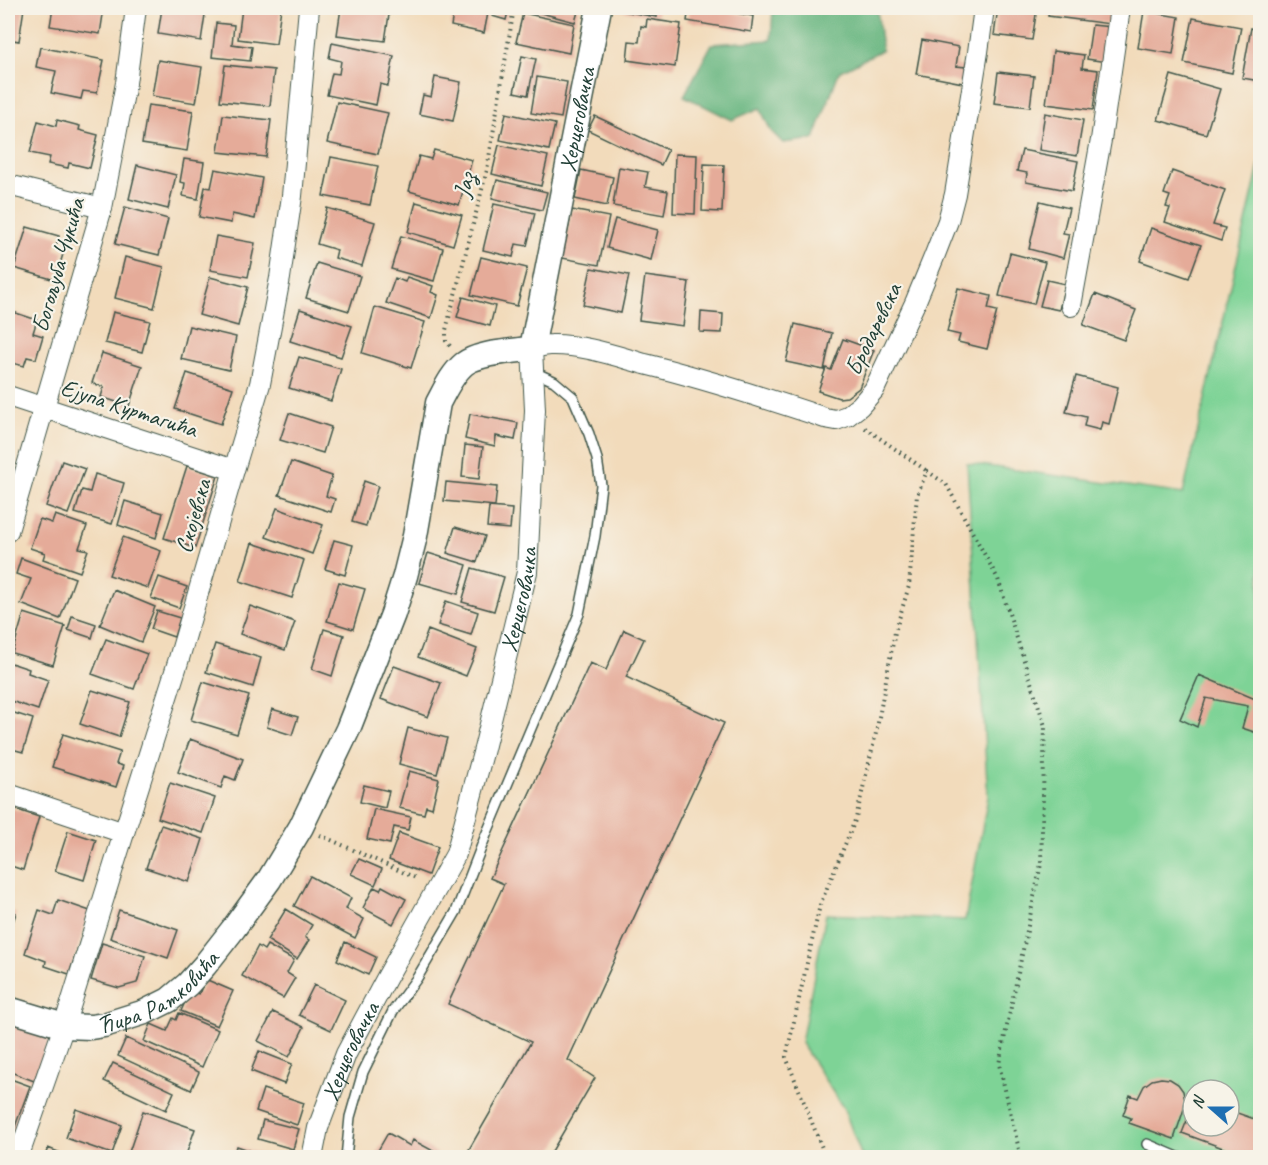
<svg xmlns="http://www.w3.org/2000/svg" width="1268" height="1165" font-family="Caveat,sans-serif">
	<rect width="100%" height="100%" fill="#f7f3e8"/>
	<filter id="ink" filterUnits="userSpaceOnUse"><feTurbulence type="fractalNoise" baseFrequency=".0167" numOctaves="2"/><feDisplacementMap in="SourceGraphic" scale="12" xChannelSelector="R" yChannelSelector="G"/><feConvolveMatrix kernelMatrix="1 2 1 2 8 2 1 2 1" color-interpolation-filters="sRGB"/></filter>
	<filter id="wash" filterUnits="userSpaceOnUse"><feTurbulence type="fractalNoise" baseFrequency=".008" numOctaves="4" result="noise"/><feDisplacementMap in="SourceGraphic" scale="24" xChannelSelector="R" yChannelSelector="G"/><feGaussianBlur stdDeviation="1.35" result="paint"/><feColorMatrix in="noise" values="0 0 0 0 0 0 0 0 0 0 0 0 0 0 0 0 0 1.4 0 .05"/><feComposite in="paint" operator="in"/></filter>
	<g filter="url(#wash)">
		<rect width="100%" height="100%" fill="#f2dbbb"/>
		<path fill="#7ed396" stroke="#4e8865" stroke-width="1.5" fill-rule="evenodd" d="M1260 162V1157H862L844 1109 801 1043 826 914 965 920 988 797 967 463 1183 494ZM1193 1090H1229V1126H1193Z"/>
		<path fill="#66b57f" stroke="#42795a" stroke-width="1.5" d="M773 8H877L882 50 839 72 814 139 783 143 771 131 760 108 732 120 684 96 712 44 771 40Z"/>
		<g id="blocks">
			<path fill="#e5ab99" d="M8 8H24L19 41 8 39Z
				M53 8H104L100 34 50 26Z
				M162 8H206L201 41 158 34Z
				M242 8H281L276 44 238 39Z
				M341 8H390L385 41 337 35Z
				M454 8H489L484 33 451 26Z
				M494 8H509L506 20 492 16Z
				M538 8H579L575 22 537 12Z
				M613 8H658L657 17 612 9Z
				M689 8H719V10L753 16 751 32 687 21Z
				M998 8H1037L1032 40 994 35Z
				M1049 8H1113L1110 24 1048 16Z
				M1144 11 1179 17 1173 54 1138 48Z
				M523 13 574 24 569 53 516 42Z
				M1193 18 1241 27 1232 73 1184 63Z
				M647 19 681 24 675 67 627 60 629 41 639 42 641 26 646 27Z
				M216 23 234 25 232 44 252 47 250 61 212 57Z
				M1092 25 1112 27 1107 62 1087 59Z
				M1251 28 1260 30V81L1242 78Z
				M922 40 959 47 956 66 966 67 963 83 916 74Z
				M332 43 394 56 388 86 380 84 376 105 327 95 332 73 339 74 341 61 329 58Z
				M40 47 104 60 97 93 83 91 81 99 51 93 56 71 36 67Z
				M1053 51 1084 55 1082 68 1098 70 1093 110 1046 104Z
				M522 56 536 59 528 95 514 92Z
				M158 60 202 67 196 103 152 96Z
				M225 65 274 70 270 106 220 101Z
				M998 72 1034 76 1030 107 994 103Z
				M1171 75 1220 89 1206 134 1158 120Z
				M435 77 461 82 453 121 419 114 423 95 431 97Z
				M537 77 567 82 561 118 531 113Z
				M8 101 13 102 9 127H8Z
				M337 102 388 113 378 154 327 143Z
				M148 105 193 111 187 151 142 144Z
				M506 113 555 124 549 150 500 140Z
				M1045 113 1083 120 1077 156 1039 150Z
				M223 115 271 120 266 157 218 152Z
				M595 116 668 150 661 165 588 130Z
				M57 120 80 126 79 130 98 135 90 168 69 163 68 168 48 164 50 157 30 153 38 121 56 126Z
				M499 145 548 156 541 186 492 174Z
				M434 150 472 160 459 205 409 191 419 156 431 159Z
				M1022 150 1078 161 1072 191 1026 182 1027 173 1017 171Z
				M675 154 697 155 695 214 673 213Z
				M331 157 378 166 370 205 323 196Z
				M184 159 204 162 198 199 183 196 185 183 180 182Z
				M704 164 724 165 722 212 702 211Z
				M137 165 176 175 168 209 129 199Z
				M619 167 648 172 645 187 668 191 664 215 613 206Z
				M215 169 262 178 255 219 232 214 231 223 199 217 205 187 211 188Z
				M581 170 613 177 607 206 575 199Z
				M1172 171 1225 190 1213 225 1225 228 1221 241 1165 222 1170 208 1166 207 1170 196 1164 194Z
				M497 180 547 192 542 210 492 198Z
				M1040 201 1069 208 1063 233 1069 234 1063 258 1029 249Z
				M416 202 462 215 453 245 408 232Z
				M494 204 535 213 527 246 516 244 513 257 483 250Z
				M125 207 168 219 159 255 115 244Z
				M327 208 375 222 362 266 335 258 337 250 317 244Z
				M572 210 609 217 599 265 562 258Z
				M615 219 658 230 651 260 607 248Z
				M27 227 59 236 55 249 64 251 55 280 14 268Z
				M1151 228 1201 245 1189 278 1140 261Z
				M216 236 255 243 248 277 210 270Z
				M401 236 443 248 434 281 391 269Z
				M1010 253 1045 262 1034 304 999 296Z
				M125 257 164 267 154 308 115 298Z
				M481 257 527 268 517 306 471 295Z
				M317 263 360 276 349 311 306 298Z
				M591 268 629 275 621 313 583 305Z
				M645 276 689 282 683 326 639 320Z
				M210 277 248 287 238 326 199 315Z
				M407 277 433 286 431 292 438 295 431 318 386 303 395 278 405 282Z
				M1047 280 1065 284 1059 310 1040 306Z
				M958 288 991 296 988 309 997 311 987 349 958 342 960 335 947 332Z
				M1095 294 1136 310 1124 340 1083 325Z
				M463 297 495 306 490 326 457 317Z
				M375 307 425 322 411 368 362 353Z
				M300 309 352 326 341 357 290 341Z
				M10 311 37 320 33 333 43 336 36 359 27 357 24 366 8 362V318Z
				M113 312 150 321 142 352 105 343Z
				M701 312 723 314 722 333 700 332Z
				M795 324 832 333 824 370 786 362Z
				M189 326 236 337 229 370 181 359Z
				M843 339 874 350 859 388 847 397 839 398 818 391 826 368 831 370Z
				M102 353 142 366 129 406 101 397 104 387 92 383Z
				M299 357 341 369 331 401 289 388Z
				M187 373 233 388 221 424 175 409Z
				M1076 376 1118 387 1109 424 1102 422 1100 430 1084 426 1086 417 1066 412Z
				M289 413 331 427 323 453 280 440Z
				M470 414 518 423 515 440 496 436 495 446 465 439Z
				M465 445 483 447 479 479 462 477Z
				M62 461 85 469 68 514 46 506Z
				M291 462 332 476 326 496 335 499 331 512 279 495Z
				M187 466 218 476 195 548 164 538Z
				M95 474 124 483 112 524 75 513 82 490 90 492Z
				M364 481 378 486 366 526 352 522Z
				M446 482 497 487 495 506 444 501Z
				M125 501 163 513 156 538 118 525Z
				M489 507 512 509 510 529 487 527Z
				M277 508 323 525 312 554 266 537Z
				M55 515 87 526 79 548 88 550 80 572 43 559 45 553 30 548 40 519 52 523Z
				M455 527 485 536 477 562 447 553Z
				M123 537 161 551 148 588 109 575Z
				M334 540 353 545 345 575 325 569Z
				M252 543 304 560 292 598 240 581Z
				M428 553 467 565 458 594 419 583Z
				M21 558 75 578 60 619 21 604 31 579 16 574Z
				M472 568 504 577 494 611 462 602Z
				M159 577 187 587 179 608 151 598Z
				M339 582 365 589 353 629 327 621Z
				M114 590 155 607 141 642 100 625Z
				M446 601 478 612 471 635 438 625Z
				M250 606 295 622 285 650 240 634Z
				M157 611 180 618 174 637 151 629Z
				M24 613 65 626 53 665 12 653Z
				M72 616 96 624 92 638 68 630Z
				M324 629 344 635 332 676 312 669Z
				M428 630 477 649 466 676 418 657Z
				M624 630 644 639 626 677 724 723 568 1060 595 1078 548 1158H464L531 1042 448 1004 504 884 490 878 590 663 606 670Z
				M106 639 147 654 134 689 92 674Z
				M215 644 261 658 253 687 206 672Z
				M8 662 29 669 28 673 48 680 38 710 8 700Z
				M394 666 441 683 428 717 381 699Z
				M1199 675 1260 701V724L1257 733 1242 728 1248 706 1206 698 1197 727 1180 719Z
				M203 682 249 696 237 734 191 720Z
				M92 690 130 702 119 737 80 724Z
				M272 709 298 717 292 735 267 727Z
				M8 711 33 719 23 752 8 748Z
				M408 728 447 738 437 774 399 764Z
				M63 734 120 752 116 764 123 766 116 787 52 767Z
				M190 739 243 759 235 780 225 776 221 788 178 772Z
				M409 771 439 779 432 808 426 806 424 814 399 808Z
				M170 783 215 798 203 833 158 818Z
				M364 785 389 791 385 808 360 802Z
				M8 807 39 817 23 870 8 865Z
				M374 809 411 817 408 830 394 827 390 844 367 839Z
				M161 825 203 839 189 882 146 868Z
				M68 831 96 840 84 880 55 871Z
				M399 833 438 847 428 875 389 860Z
				M359 859 382 869 375 885 351 874Z
				M310 876 351 898 346 909 364 919 355 938 294 906Z
				M382 886 406 899 393 924 363 908 374 887 380 890Z
				M58 900 90 911 69 974 45 966 46 961 25 953 39 910 53 915Z
				M286 909 312 925 305 937 309 940 297 959 267 940Z
				M8 910 16 913 8 938Z
				M119 910 178 930 168 958 110 938Z
				M345 942 376 957 368 975 337 960Z
				M102 943 145 956 137 983 119 988 91 980Z
				M267 945 294 960 287 973 295 978 283 998 242 976 258 946 264 950Z
				M205 979 233 991 217 1026 181 1011 190 991 199 994Z
				M314 985 345 1000 331 1030 299 1015Z
				M273 1012 304 1027 289 1057 258 1041Z
				M179 1013 218 1030 202 1067 144 1041 151 1024 167 1031 173 1018 176 1020Z
				M8 1017 52 1033 34 1081 8 1071Z
				M126 1038 199 1072 191 1090 118 1056Z
				M259 1051 292 1064 284 1084 251 1071Z
				M113 1063 174 1092 166 1110 104 1081Z
				M8 1078 30 1086 13 1132 8 1130Z
				M1161 1078 1170 1079 1178 1084 1183 1091 1185 1100 1184 1109 1174 1139 1129 1123 1131 1118 1123 1115 1130 1095 1138 1098 1144 1086 1152 1080Z
				M263 1089 304 1103 297 1125 256 1111Z
				M1193 1105V1126H1229V1110L1260 1121V1158H1250L1182 1133Z
				M76 1109 122 1125 112 1154 66 1138Z
				M143 1111 195 1129 185 1158H127Z
				M263 1120 299 1129 293 1149 258 1139Z
				M388 1133 410 1146 413 1140 437 1153 435 1158H382L376 1154Z
				M237 1146 269 1157V1158H233Z
				M48 1148 71 1157V1158H44Z"/>
		</g>
	</g>
	<g filter="url(#ink)">
		<use href="#blocks" fill-opacity="0" stroke="#3f5548" stroke-width="1.5"/>
		<g fill="none" stroke-linecap="round" stroke-linejoin="round">
			<defs>
				<path id="service" d="M1147 1144 1180 1158
					M346 1158 350 1117 363 1072 393 1011 417 978 456 912 486 835 579 614 595 536 601 485 597 459 589 434 573 397 554 381 534 372"/>
				<g id="minor">
					<path d="M8 185 102 208"/>
					<path d="M1071 306 1101 140 1120 8"/>
					<path d="M8 396 234 470"/>
					<path d="M8 531 102 208 126 83 136 8"/>
					<path d="M8 794 124 833"/>
					<path d="M18 1158 64 1026 124 833 178 662 234 470 260 384 280 278 292 196 309 8"/>
					<path id="s1" d="M312 1158 318 1128 346 1054 386 979 456 854 484 749 527 572 535 410 532 348C538 347 545 345 551 345 581 344 616 356 645 364 706 379 765 398 825 418L836 420 847 416 860 406 874 390 915 303 934 257 948 221 955 194 978 52 984 8"/>
				</g>
				<g id="tertiary">
					<path id="s2" d="M8 1009 64 1026 91 1027 104 1025 145 1012 169 1000 188 984 205 965 234 928 269 880 301 827 348 729 393 614 405 576 415 536 438 403C445 390 452 374 464 364 479 352 514 352 532 348L599 8"/>
				</g>
			</defs>
			<use href="#service" stroke="#3f5548" stroke-width="12"/>
			<use href="#minor" stroke="#3f5548" stroke-width="22"/>
			<use href="#tertiary" stroke="#3f5548" stroke-width="27"/>
			<path stroke="#3f5548" stroke-width="4" stroke-dasharray="1.5 4.5" stroke-linecap="butt" d="M450 346 446 341V330L487 170 514 8
				M865 428 927 471
				M320 835 418 879
				M826 1158 786 1057 820 905 856 818 876 733 895 632 909 586 917 495 927 471 946 484 998 579 1045 726 1041 864 999 1064 1021 1158"/>
			<use href="#service" stroke="#fff" stroke-width="9"/>
			<use href="#minor" stroke="#fff" stroke-width="20"/>
			<use href="#tertiary" stroke="#fff" stroke-width="24"/>
		</g>
	</g>
	<g text-anchor="middle" dominant-baseline="central" stroke-width="4.5" stroke-linejoin="round" paint-order="stroke">
		<g font-size="24" fill="#1f3d34" stroke="#f7f3e8">
			<text stroke="none"><textPath href="#s2" startOffset="1186">Херцеговачка</textPath></text>
			<text transform="translate(464 185) rotate(-76)">Јаз</text>
			<text transform="translate(58 265) rotate(-74)">Богољуба Чукића</text>
			<text transform="translate(873 329) rotate(-64)">Бродаревска</text>
			<text transform="translate(129 408) rotate(18)">Ејупа Куртагића</text>
			<text transform="translate(193 516) rotate(-74)">Скојевска</text>
			<text stroke="none"><textPath href="#s1" startOffset="600">Херцеговачка</textPath></text>
			<text stroke="none"><textPath href="#s2" startOffset="162">Ћира Ратковића</textPath></text>
			<text stroke="none"><textPath href="#s1" startOffset="114">Херцеговачка</textPath></text>
		</g>
	</g>
	<rect width="1268" height="1165" fill="none" stroke="#f7f3e8" stroke-width="30"/>
	<g transform="translate(1211 1108) rotate(291)"><circle r="28" fill="#f7f3e8" stroke="#a1aaa0" stroke-width="1.5"/>
	<path d="M0-4.5L10 22L0 15L-10 22Z" fill="#1f6fb2"/>
	<text y="-9" font-size="16" font-weight="bold" text-anchor="middle" fill="#1f3d34">N</text>
	</g>
</svg>
